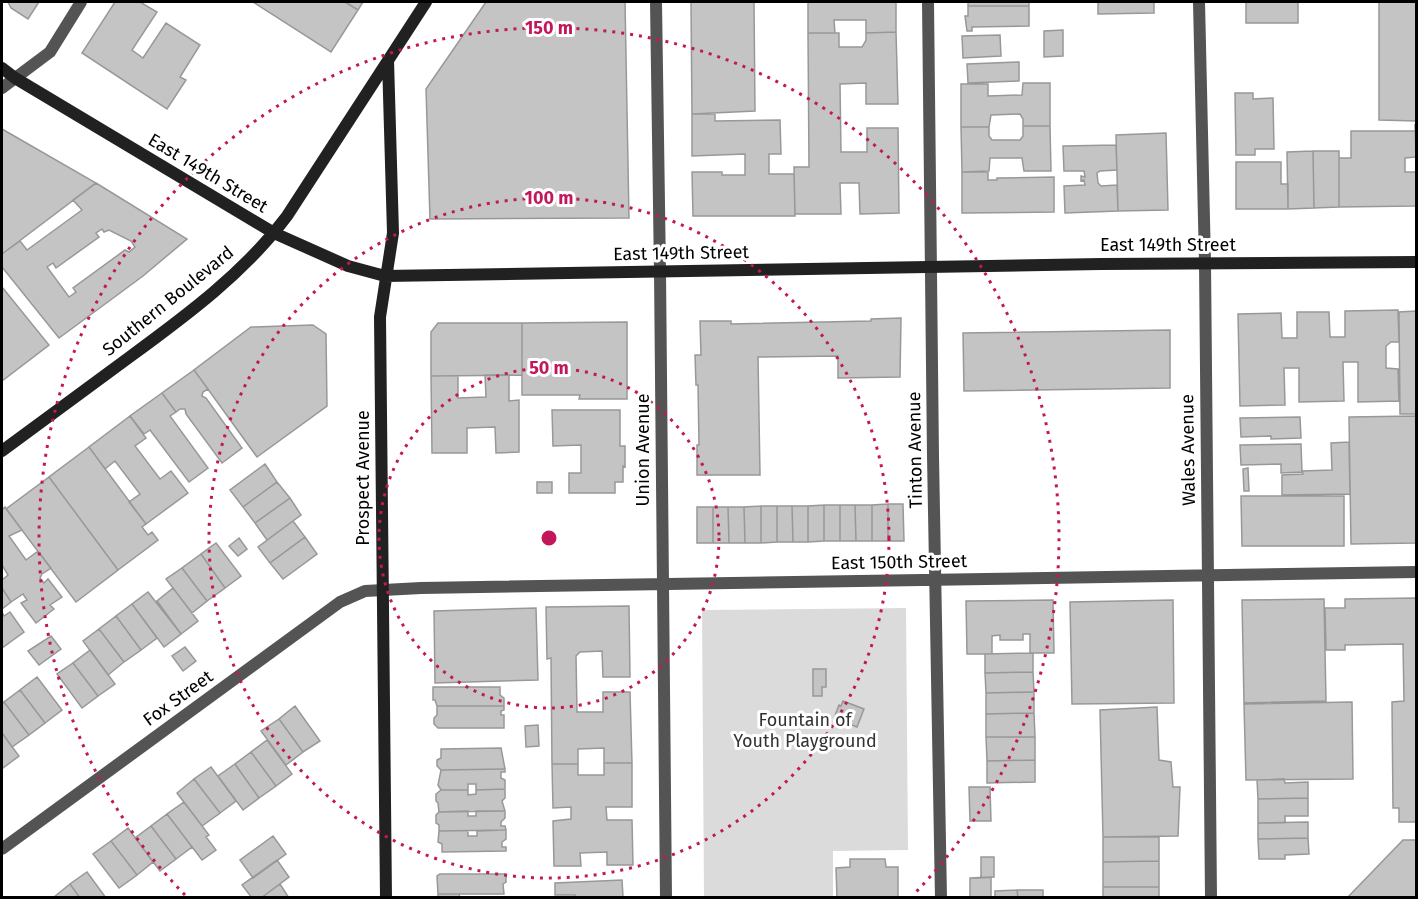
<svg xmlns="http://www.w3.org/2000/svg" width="1418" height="899" font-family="'Fira Sans',sans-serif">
	<rect width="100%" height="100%" fill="#fff"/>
	<path fill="#dbdbdb" d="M906 608 908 850 833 851V897H704L702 610Z"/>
	<path fill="#c4c4c4" stroke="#989898" stroke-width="1.5" fill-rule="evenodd" d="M8 2H39L28 19 11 8Z
		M115 2H140L157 12 132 50 143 58 166 23 200 45 180 77 186 80 167 109 82 53Z
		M253 2H345L358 10 331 52Z
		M345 2H363L358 10Z
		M486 2H625L629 218 430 219 426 89Z
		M691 2H754L755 111 692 114Z
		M808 2H896V32L866 33V20H834L835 33H808Z
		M968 2H1029V6H968Z
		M1098 2H1154V13L1098 14Z
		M1246 2H1298V23H1246Z
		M1379 2H1416V121L1379 120Z
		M968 6H1029V26L972 27V31H967L965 16H968Z
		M1063 30V56L1044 57V31Z
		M896 32 898 104H866V83L840 84 841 152H867V128H898L899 213 860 214 859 183H840L841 214H795L794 167H809L808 33H839V47H862L866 40V33Z
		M1000 35 1001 56 963 58 962 36Z
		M1019 62V81L968 83 967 64Z
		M1023 83H1050V126H1023V119L1020 114 991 115 989 127H961V84H988V96L1022 95Z
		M1235 93H1253V99L1273 98 1274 149H1255V155H1236Z
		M692 114H715V121L780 120 781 154H769V174H794L795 216H693L692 172H722V175H745V154L692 156Z
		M1415 124 1416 157 1405 158V172H1416V206L1339 207V158H1351V131H1416Z
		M1023 126H1050L1051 171H1024L1022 158H990L989 171 962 172 961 127H989V136L992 140H1020L1023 136Z
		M2 129 96 183 2 254Z
		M1166 133 1168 210 1118 211 1116 135Z
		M1116 145 1117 170 1100 171 1097 173 1098 183 1101 186 1117 185 1118 211 1065 213 1064 186 1085 185 1084 180 1081 181V176L1085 177 1084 171H1064L1063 146Z
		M1313 151H1339V207L1314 208Z
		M1313 151 1314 208 1288 209 1287 152Z
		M1236 162H1281V184H1288V209H1236Z
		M962 172H988V180H997V178L1054 177V212L962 213Z
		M96 183 187 239 143 276 59 338 2 267V254L20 241 27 250 82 210 73 200ZM102 229 104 232 109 230 131 241 135 247 129 252 125 250 73 288 76 292 69 297 47 267 53 263 56 268 99 237 96 233Z
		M2 287 49 345 2 381Z
		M1398 310 1399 342H1391L1386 346V368L1398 369 1399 401 1358 402V362H1343L1344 401 1299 402V368H1284L1285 405 1240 406 1238 314 1281 313 1282 338H1297V312H1329L1330 337H1345V311Z
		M1416 311V414H1400L1399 312Z
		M901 318 900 377 838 378V356L758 357 760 475H697V445H699L698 385H696L695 355H701L700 321H731V324L871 321V319Z
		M627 322V399H579L580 395H522V323Z
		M438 323H522V375L431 376V332Z
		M313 325 326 334 327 406 257 457 194 370 251 327Z
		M1170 330V388L964 391 963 333Z
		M194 370 208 389 203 392 202 396 206 398 242 448 222 463 186 414 185 409H180L176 412 162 393Z
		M485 375H509V401L519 400V452L496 453 495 427 467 428V453H432L431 376H458V398L486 397Z
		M162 393 176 412 170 416 208 468 189 482 150 430 144 434 130 416Z
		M552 410H620V446H625V467L623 466V482H615V493H569V473H581V445L553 446Z
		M130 416 146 438 135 446 160 479 171 471 188 493 146 524 129 502 140 494 115 461 105 469 89 447Z
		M1416 416V543L1351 544 1349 417Z
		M1300 417 1301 438 1271 439V436L1241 437 1240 418Z
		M1349 442 1350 494 1282 495V475L1303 474 1302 471 1332 470 1331 443Z
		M1301 444 1302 472 1281 473V464L1241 465 1240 445Z
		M89 447 146 524 142 527 148 535 152 532 158 540 118 570 49 477Z
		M265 464 277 482 243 507 230 490Z
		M1248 468 1249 491H1244L1243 469Z
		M49 477 118 570 76 602 6 509Z
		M277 482 290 498 255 523 243 507Z
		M537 482H552V493H537Z
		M1241 496H1344V546H1242Z
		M290 498 301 515 267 540 255 523Z
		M888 504V541H872V505Z
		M888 504H903L904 541H888Z
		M824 505H840V541H824Z
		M824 505V541L808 542V506Z
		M840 505H855L856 541H840Z
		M855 505H872V541H856Z
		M761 506H777V542L761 543Z
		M761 506V543H745L744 507Z
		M777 506H792L793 542H777Z
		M792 506H808V542H793Z
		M5 507 22 530 9 536 26 560 38 551 51 568 42 574 40 578 44 583 48 579 62 597 50 605 54 609 36 623 21 603 27 600 23 594 11 602 2 588V580L8 575 2 565V510Z
		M697 507H713V543H697Z
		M713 507H728L729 543H713Z
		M728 507H744L745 543H729Z
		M293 521 305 537 270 563 258 547Z
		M305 537 317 554 283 579 270 563Z
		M239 538 247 549 238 556 229 546Z
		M216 543 241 576 225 588 201 554Z
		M201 554 225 588 207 601 182 568Z
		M182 568 207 601 192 613 166 579Z
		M2 588 11 602 2 609Z
		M173 588 198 621 181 634 157 601Z
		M148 592 181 634 164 647 132 604Z
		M1416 598V822H1399V808H1393L1392 702 1404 701 1403 644 1345 645V650H1326L1325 608H1345V599Z
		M1324 599 1326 701 1244 703 1242 600Z
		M1053 600 1054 653H1030V634H1023V640H1000V635L992 636V654H967L966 601Z
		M1173 600 1174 703 1072 704 1070 602Z
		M132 604 157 638 141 650 116 616Z
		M629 606 630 677H603L602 651 580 652 576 656 577 712H603V692H630L632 763H604V748L578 749V764H552L551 658 547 659 546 607Z
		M536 608 538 680 435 683 434 611Z
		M2 612 4 616 10 612 24 632 2 648Z
		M116 616 141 650 124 662 99 629Z
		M99 629 124 662 108 675 83 641Z
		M51 636 61 649 39 665 28 651Z
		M185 647 196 661 183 671 172 656Z
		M90 650 115 684 98 696 73 663Z
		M1033 653V672L985 673V654Z
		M73 663 98 696 82 708 57 674Z
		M813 669H826V687H822V696H813Z
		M1033 672 1034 692 986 693 985 673Z
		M37 677 62 710 45 723 20 690Z
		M433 687H500V695L504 698V706H437L435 700H433Z
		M20 690 45 723 29 735 4 702Z
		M1034 692V713L986 714V693Z
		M843 701 864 709 857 727 834 718 839 705 841 706Z
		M4 702 29 735 12 747 2 733V704Z
		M1352 702 1353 779 1246 780 1244 704Z
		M295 706 320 741 303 752 279 719Z
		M437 706H504V710L501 711V715H504V728H438L434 724V718L437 715Z
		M1157 707 1159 760 1171 762 1173 787H1180L1178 836 1103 837 1100 710Z
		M1034 713 1035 737H986V714Z
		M279 719 303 752 286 765 261 731Z
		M538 725 539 746 526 747 525 726Z
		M2 733 19 756 3 768 2 767Z
		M986 737H1035V760L987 761Z
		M267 740 292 774 276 786 251 752Z
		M501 748 505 769 441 770 437 766V760L441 758V749Z
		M251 752 276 786 259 798 235 764Z
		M1035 760V782L987 783V761Z
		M604 763H632V807H606L607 820H632L633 865H607V852L580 853 581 866H554L553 821 571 819V807L553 808 552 764H578V775H604Z
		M235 764 259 798 243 810 218 776Z
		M211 767 236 801 220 813 194 779Z
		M505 769V772H501V778L505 780V789L476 790V784H468V790H441L438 785 441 770Z
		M194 779 220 813 202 826 177 793Z
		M1284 779 1285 783 1308 782V798L1258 799 1257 780Z
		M969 787H990L991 821H970Z
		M505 789V798L502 801 505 811 439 812 438 803 436 801V794L441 790H468V795L476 794V790Z
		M1308 798V816H1285V823H1258V799Z
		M184 802 209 835 206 837 216 850 202 860 167 814Z
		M468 811V816H476V811H505V818L501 822V826H505L506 830 439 831V825L436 823V815L439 812Z
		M167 814 192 847 176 859 151 826Z
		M1308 822V838L1258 839V823Z
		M151 826 176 859 160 871 135 838Z
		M128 828 153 862 137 875 111 841Z
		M506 830V839L502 842V847H506V851L442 852V844L438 842 439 831H468V836H477V831Z
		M273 836 286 854 253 878 240 860Z
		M1103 837H1159V861L1103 862Z
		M1308 838 1309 854 1285 855V859H1259L1258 839Z
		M1403 840H1416V898H1347Z
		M111 841 137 875 119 888 93 854Z
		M981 857H994V877L981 878Z
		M850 859H885L886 867H898V898H837L836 868 850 867Z
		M277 860 289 877 261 898H252L242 885Z
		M1159 861V887H1103V862Z
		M87 872 106 898H80L70 884Z
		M440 874H506V882L503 884 504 894H438L437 876Z
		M991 877V898H970V878Z
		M622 880 623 897 575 898V895H555V883Z
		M70 884 80 898H55L54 897Z
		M280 884 289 898H261Z
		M1103 887H1159V898H1103Z
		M1017 890H1043V898H1018Z
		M1017 890 1018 898H995V891Z
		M438 894H459L460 898H438Z"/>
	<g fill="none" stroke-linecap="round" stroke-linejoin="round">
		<path stroke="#545454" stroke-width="12" d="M656 2 660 272 666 898
			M928 2 933 456 941 898
			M1199 2 1205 263 1211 898
			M2 88 50 52 81 2
			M2 849 340 602 365 591 421 588 1416 572"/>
		<path stroke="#212121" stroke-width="12" d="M2 68 15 78 274 233 348 266 385 276 1101 264 1416 262
			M2 451C45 419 88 388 131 356 187 315 245 272 287 216L426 2
			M386 898 380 317 393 233 388 60"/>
	</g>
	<g fill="none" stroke="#c2185b" stroke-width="3" stroke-dasharray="3 6">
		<circle cx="549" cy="538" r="170"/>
		<circle cx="549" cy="538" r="340"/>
		<path d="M185 895A510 510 0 1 1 913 895"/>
	</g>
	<g text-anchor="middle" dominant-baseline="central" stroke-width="6" stroke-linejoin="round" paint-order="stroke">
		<g font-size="18" fill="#000" stroke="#fff">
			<text transform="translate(208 173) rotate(31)">East 149th Street</text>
			<text x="1168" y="245">East 149th Street</text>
			<text transform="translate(681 253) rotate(-1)">East 149th Street</text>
			<text transform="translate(168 301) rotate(-39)">Southern Boulevard</text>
			<text transform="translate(643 450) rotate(-90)">Union Avenue</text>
			<text transform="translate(915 450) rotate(-91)">Tinton Avenue</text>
			<text transform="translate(1188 450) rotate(-91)">Wales Avenue</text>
			<text transform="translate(363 478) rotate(-90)">Prospect Avenue</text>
			<text transform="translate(899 562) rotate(-1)">East 150th Street</text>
			<text transform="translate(178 698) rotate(-36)">Fox Street</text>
		</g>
		<g font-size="18" fill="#323232" stroke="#fff">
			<text x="805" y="720">Fountain of<tspan x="805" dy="21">Youth Playground</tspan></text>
		</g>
	</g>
	<circle cx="549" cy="538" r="9" fill="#c2185b" stroke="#fff" stroke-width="3"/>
	<g font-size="18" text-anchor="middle" font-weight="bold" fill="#c2185b" stroke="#fff" stroke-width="6" stroke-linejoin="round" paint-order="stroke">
		<text x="549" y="34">150 m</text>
		<text x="549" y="204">100 m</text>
		<text x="549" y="374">50 m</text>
	</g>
	<rect width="1418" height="899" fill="none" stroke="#000000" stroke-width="6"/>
</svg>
